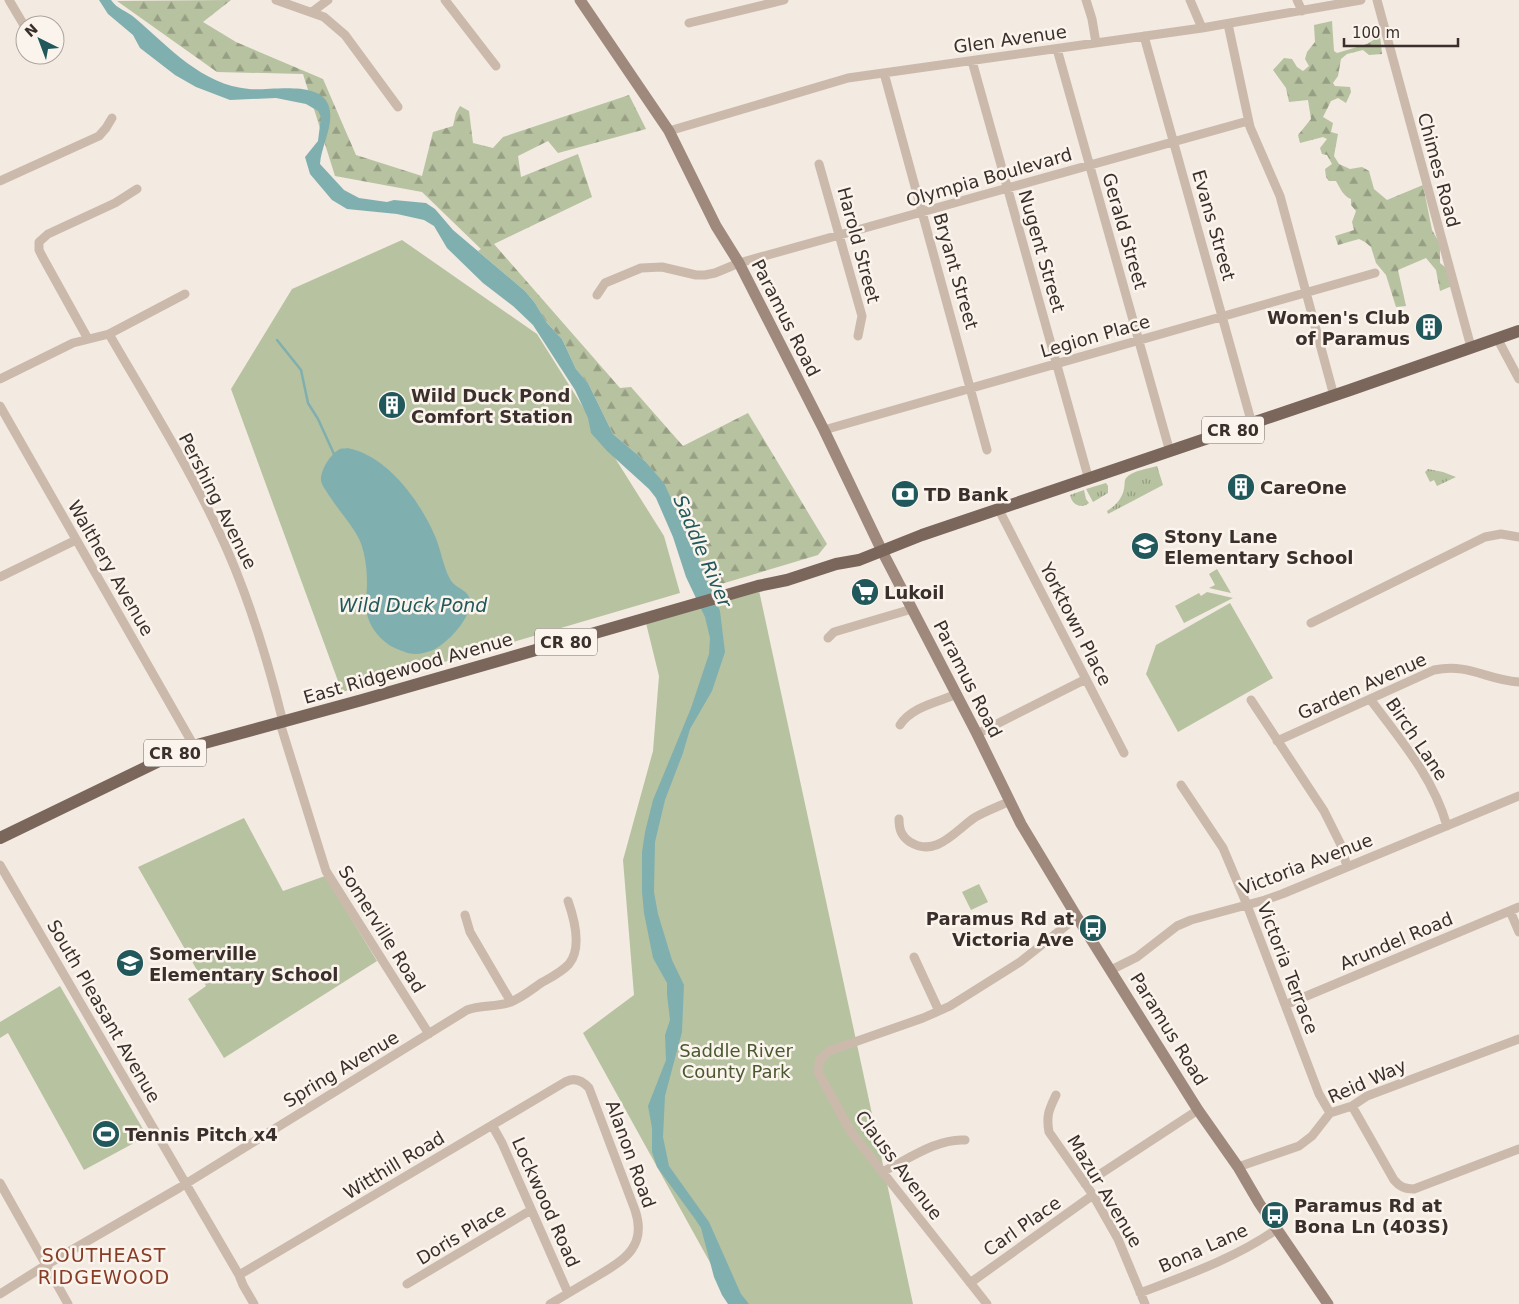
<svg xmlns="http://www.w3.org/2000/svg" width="1519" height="1304" font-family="'DejaVu Sans',sans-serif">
	<defs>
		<pattern id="grass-tufts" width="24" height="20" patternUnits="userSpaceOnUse" patternTransform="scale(1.25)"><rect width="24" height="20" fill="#b7c2a0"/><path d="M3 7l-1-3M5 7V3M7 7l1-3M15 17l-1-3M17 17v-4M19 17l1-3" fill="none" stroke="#969e83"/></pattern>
		<pattern id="forest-firs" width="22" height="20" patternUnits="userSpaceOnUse" patternTransform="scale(1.25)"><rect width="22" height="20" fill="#b7c2a0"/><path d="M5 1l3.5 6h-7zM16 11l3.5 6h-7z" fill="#969e83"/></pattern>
	</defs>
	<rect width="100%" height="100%" fill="#f3eae1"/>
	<path fill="url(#grass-tufts)" d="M1157 466 1163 485 1108 514 1107 511C1115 506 1122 499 1124 489 1125 485 1124 481 1126 478 1133 470 1148 469 1157 466Z
		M1428 469 1443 472 1456 477 1437 486 1434 480 1430 482 1425 472Z
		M1106 483 1108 486V493L1093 502 1086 489Z
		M1084 490 1086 499 1089 503C1081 509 1072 505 1070 495Z"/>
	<path fill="url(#forest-firs)" d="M231 0 203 22 236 42 323 79 356 155 422 176 433 132 453 126 456 113 460 106 469 111 473 143 493 148 503 137 629 95 646 129 558 153 548 141 518 156 521 177 578 154 592 197 494 244 620 388 631 387 683 446 748 413 827 544 818 555 711 587 664 484 645 461 613 434 588 383 576 369 562 339 547 323 535 303 525 291 478 251 481 249 422 192 335 176 303 74 217 72 117 1Z
		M1332 21 1334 51 1337 53 1367 44 1380 36 1382 54 1369 55 1363 50 1347 54 1341 59 1338 76 1333 83 1335 86 1350 87 1351 92 1346 103 1338 98 1331 101 1323 117 1333 123 1331 132 1338 134 1334 156 1339 164 1350 169 1362 167 1369 171 1374 189 1387 200 1423 185 1432 230 1440 244V263L1445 267 1452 286 1440 291 1436 270 1426 258 1398 270 1406 306 1396 307 1386 275 1376 263 1371 247 1365 242 1359 239 1338 245 1335 236 1354 230 1352 222 1356 211 1351 205V199C1344 197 1340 188 1336 181H1329L1326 177 1325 169 1332 164 1327 155 1322 154 1320 148 1327 139 1323 137 1300 143 1298 135 1311 119 1308 100 1289 102 1286 88 1273 70 1284 58 1292 59 1297 67 1303 71 1309 66 1305 59 1307 52 1315 42 1314 25Z"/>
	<path fill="#b7c2a0" d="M402 240 537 334 664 536 680 593 342 692 231 389 292 289Z
		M1217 569 1231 593 1209 588 1215 585 1209 574Z
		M758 586 913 1304H733L583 1033 634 995 623 860 653 751 659 676 645 619Z
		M1207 592 1233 598 1184 623 1175 606 1199 593 1201 596Z
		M1230 603 1273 678 1178 732 1146 674 1156 645Z
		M244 818 283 891 325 876 377 961 224 1058 188 999 206 986 138 867Z
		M979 884 988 902 971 910 962 892Z
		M60 986 147 1136 84 1170 8 1033 0 1038V1022Z"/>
	<path fill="#80afb0" d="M99 0H111C117 9 127 11 135 18 169 47 202 85 249 89 268 91 318 80 328 104 336 123 321 145 320 164L344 190 359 198 387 202 394 200 426 203 435 209 453 230 525 291 535 303 547 323 562 339 576 369 588 383 613 434 645 461 664 483 702 565 720 611 725 652 712 691 690 729 683 753 665 800 655 842 654 892 658 914 672 960 684 985 682 1032 665 1096 663 1137 669 1166 709 1222 741 1294 749 1304H728L722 1295 714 1277 701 1228 695 1219 657 1167 652 1152V1128L648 1106 666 1060 665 1035 670 1020 667 994V983L653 958 644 913 642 892V852L645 832 653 800 691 708 709 654 710 638 705 617 686 577 673 537 656 498 649 489 607 451 591 433 588 418 575 390 533 325 513 306 483 283 447 248 434 226 424 220 397 214 347 209 332 200 310 174 305 157 318 141 321 117 318 111 306 104 276 98 230 100 196 87 175 75 140 48 133 35 108 14Z
		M347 448C387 455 420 501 435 536 441 550 443 566 450 579 454 588 468 589 470 600 473 616 447 644 433 650 428 652 421 654 415 654 408 654 403 651 397 649 380 642 366 624 366 605 366 597 367 590 367 582 367 569 365 553 360 541 352 524 338 510 328 494 326 490 322 486 321 481 320 471 330 454 340 449 342 448 345 449 347 448Z"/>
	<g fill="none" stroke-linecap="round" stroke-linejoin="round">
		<path stroke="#80afb0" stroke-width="2.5" d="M277 340 301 370 308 403 318 419 334 454"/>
		<path stroke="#cbbaac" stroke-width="9" d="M9 0 25 27
			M276 0 324 17 345 35 398 107
			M445 0 496 66
			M1086 0 1092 19 1096 43
			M1190 0 1202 28
			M1297 0 1302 11
			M1377 0 1471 347
			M312 12 328 0
			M689 23 784 0
			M1228 24 1250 127 1280 196 1334 396
			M1144 36 1252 424
			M1057 49 1170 452
			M972 61 1089 480
			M884 73 987 450
			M669 131 848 78 1202 28 1361 0
			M819 164 862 316 858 336
			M0 181 99 136 106 128 112 118
			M597 295 605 283 641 268 662 267 696 275H705L715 273 739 263 1248 121
			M109 334C146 398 188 465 219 532 248 593 267 657 283 722
			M1497 338 1519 379
			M88 339 42 256 39 250V242L48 234 115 203 137 189
			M0 379 73 343 109 334 185 294
			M0 406 194 746
			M824 430 1375 273
			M999 510 1124 753
			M0 577 76 540
			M1311 623 1485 537 1501 534 1519 537
			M828 638 834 632 912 609
			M1370 699C1400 739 1433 777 1447 826
			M1251 700 1324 811 1341 845 1347 867
			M280 723 326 871 429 1034
			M900 725C911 707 938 702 957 694
			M977 734 1086 679
			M1277 741 1434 670C1470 663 1486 680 1519 682
			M1181 785 1223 848 1247 905 1319 1094 1330 1113
			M899 819C899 829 901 836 910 842 936 858 955 831 974 818 985 811 998 807 1010 801
			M0 865 239 1275 243 1285 254 1304
			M1510 911 1519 932
			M465 915 470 932 511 1002
			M914 957 939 1011
			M1111 970 1137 957 1177 926 1191 920 1265 900 1282 894 1519 796
			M1285 1005 1519 907
			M1056 1095C1049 1110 1046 1115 1049 1132L1093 1195 1118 1239 1145 1304
			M1352 1106 1394 1180C1400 1187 1405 1189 1414 1189L1519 1149
			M492 1125 502 1143 568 1293
			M1238 1167 1299 1146 1312 1136 1330 1113 1352 1106 1367 1096 1519 1039
			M882 1172C907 1160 937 1138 965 1140
			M0 1183 68 1304
			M1085 1184 1198 1110
			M239 1275 565 1082C574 1077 582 1080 589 1088L635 1210C648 1248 622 1261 594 1278 579 1287 565 1295 550 1304
			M970 1283 1093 1195
			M407 1284 531 1210
			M1140 1293C1187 1275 1236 1258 1277 1229
			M0 1294 46 1265 179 1188 467 1010C480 1005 494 1007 508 1003 520 999 531 990 541 983 550 978 562 972 569 964 582 948 574 918 568 901
			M987 1304 851 1132 818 1072 820 1059 829 1051 923 1018 950 1006 1020 962 1077 917"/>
		<path stroke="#9f897d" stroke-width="11" d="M580 0 669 131 716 226 739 263 824 430 882 551 977 734 1021 824 1077 917 1198 1110 1238 1167 1259 1203 1328 1304"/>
		<path stroke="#7b665c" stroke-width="12" d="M0 838 186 748 362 700 758 586 787 580 836 564 859 560 922 535 1350 390 1519 331"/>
	</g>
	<defs>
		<symbol id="building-disc" viewBox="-11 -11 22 22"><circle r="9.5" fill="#21585b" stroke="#faf4ed"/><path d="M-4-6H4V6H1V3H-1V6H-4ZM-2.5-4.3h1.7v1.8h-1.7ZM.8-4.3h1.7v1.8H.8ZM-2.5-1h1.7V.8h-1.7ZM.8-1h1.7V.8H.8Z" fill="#fff"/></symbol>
		<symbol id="bank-disc" viewBox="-11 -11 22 22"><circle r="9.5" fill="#21585b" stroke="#faf4ed"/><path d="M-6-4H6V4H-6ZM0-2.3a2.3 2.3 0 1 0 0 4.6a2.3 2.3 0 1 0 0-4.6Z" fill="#fff"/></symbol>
		<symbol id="school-disc" viewBox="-11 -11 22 22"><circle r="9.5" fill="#21585b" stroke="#faf4ed"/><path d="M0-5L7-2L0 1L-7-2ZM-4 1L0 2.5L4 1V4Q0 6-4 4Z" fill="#fff"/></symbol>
		<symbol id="supermarket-disc" viewBox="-11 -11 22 22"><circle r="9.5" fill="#21585b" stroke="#faf4ed"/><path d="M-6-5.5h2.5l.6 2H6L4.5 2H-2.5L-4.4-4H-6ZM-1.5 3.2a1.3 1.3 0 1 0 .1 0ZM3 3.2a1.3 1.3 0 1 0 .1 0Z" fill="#fff"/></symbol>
		<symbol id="bus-disc" viewBox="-11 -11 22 22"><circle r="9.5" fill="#21585b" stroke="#faf4ed"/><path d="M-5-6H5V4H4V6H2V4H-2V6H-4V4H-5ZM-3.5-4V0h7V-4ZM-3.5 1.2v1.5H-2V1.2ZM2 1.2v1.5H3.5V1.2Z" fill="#fff"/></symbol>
		<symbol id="stadium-disc" viewBox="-11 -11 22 22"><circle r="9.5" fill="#21585b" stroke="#faf4ed"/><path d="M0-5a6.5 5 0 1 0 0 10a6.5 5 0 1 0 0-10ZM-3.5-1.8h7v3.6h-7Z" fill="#fff"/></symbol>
	</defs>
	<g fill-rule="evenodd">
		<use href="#building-disc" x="1413" y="311" width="32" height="32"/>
		<use href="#building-disc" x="376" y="389" width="32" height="32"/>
		<use href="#building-disc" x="1225" y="471" width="32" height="32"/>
		<use href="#bank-disc" x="889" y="478" width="32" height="32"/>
		<use href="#school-disc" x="1129" y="530" width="32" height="32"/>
		<use href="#supermarket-disc" x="849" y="576" width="32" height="32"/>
		<use href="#bus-disc" x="1077" y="912" width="32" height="32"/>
		<use href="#school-disc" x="114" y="947" width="32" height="32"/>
		<use href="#stadium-disc" x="90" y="1118" width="32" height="32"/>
		<use href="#bus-disc" x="1259" y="1199" width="32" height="32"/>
	</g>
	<g text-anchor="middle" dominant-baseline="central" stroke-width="5" stroke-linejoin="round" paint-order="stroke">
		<g fill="#faf4ed" stroke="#746a65" stroke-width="1">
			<rect x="1202" y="416.5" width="62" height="27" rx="4"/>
			<rect x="535" y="628.5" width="62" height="27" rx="4"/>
			<rect x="144" y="739.5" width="62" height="27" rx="4"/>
		</g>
		<g font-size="16" font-weight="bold" fill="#3a2f2b">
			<text x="1233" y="430">CR 80</text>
			<text x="566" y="642">CR 80</text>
			<text x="175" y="753">CR 80</text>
		</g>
		<g font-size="18" fill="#3a2f2b" stroke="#faf4ed">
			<text transform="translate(1010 39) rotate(-8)">Glen Avenue</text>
			<text transform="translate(1439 170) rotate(75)">Chimes Road</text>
			<text transform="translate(989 177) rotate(-16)">Olympia Boulevard</text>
			<text transform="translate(1214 225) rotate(74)">Evans Street</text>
			<text transform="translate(1125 231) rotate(74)">Gerald Street</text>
			<text transform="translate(859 245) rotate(75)">Harold Street</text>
			<text transform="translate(1042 251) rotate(74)">Nugent Street</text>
			<text transform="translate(956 271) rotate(74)">Bryant Street</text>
			<text transform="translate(786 318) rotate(63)">Paramus Road</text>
			<text transform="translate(1095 336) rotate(-16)">Legion Place</text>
			<text transform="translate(218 501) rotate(63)">Pershing Avenue</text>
			<text transform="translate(111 568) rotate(60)">Walthery Avenue</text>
			<text transform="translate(1076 624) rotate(63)">Yorktown Place</text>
			<text transform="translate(408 668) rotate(-16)">East Ridgewood Avenue</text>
			<text transform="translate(968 679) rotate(63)">Paramus Road</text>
			<text transform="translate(1362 686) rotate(-24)">Garden Avenue</text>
			<text transform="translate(1417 739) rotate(56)">Birch Lane</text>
			<text transform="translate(1306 864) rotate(-21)">Victoria Avenue</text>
			<text transform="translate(382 929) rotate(58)">Somerville Road</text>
			<text transform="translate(1396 941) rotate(-23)">Arundel Road</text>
			<text transform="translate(1288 968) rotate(69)">Victoria Terrace</text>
			<text transform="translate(104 1011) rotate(60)">South Pleasant Avenue</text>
			<text transform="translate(1169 1029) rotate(58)">Paramus Road</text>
			<text transform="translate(341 1069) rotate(-31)">Spring Avenue</text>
			<text transform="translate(1367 1081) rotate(-24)">Reid Way</text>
			<text transform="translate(631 1154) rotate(70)">Alanon Road</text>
			<text transform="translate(394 1165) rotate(-31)">Witthill Road</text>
			<text transform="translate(899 1165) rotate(53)">Clauss Avenue</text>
			<text transform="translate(1105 1191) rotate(59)">Mazur Avenue</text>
			<text transform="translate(546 1202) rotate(66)">Lockwood Road</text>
			<text transform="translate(1022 1226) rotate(-35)">Carl Place</text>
			<text transform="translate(461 1234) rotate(-31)">Doris Place</text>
			<text transform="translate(1203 1248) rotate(-24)">Bona Lane</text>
		</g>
		<g font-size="18" font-weight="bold" fill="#3a2f2b" stroke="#faf4ed" text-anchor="start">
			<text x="1410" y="317" text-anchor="end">Women's Club<tspan x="1410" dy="21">of Paramus</tspan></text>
			<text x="411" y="395">Wild Duck Pond<tspan x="411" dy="21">Comfort Station</tspan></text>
			<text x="1260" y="487">CareOne</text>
			<text x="924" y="494">TD Bank</text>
			<text x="1164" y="536">Stony Lane<tspan x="1164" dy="21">Elementary School</tspan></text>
			<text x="884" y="592">Lukoil</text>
			<text x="1074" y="918" text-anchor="end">Paramus Rd at<tspan x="1074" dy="21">Victoria Ave</tspan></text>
			<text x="149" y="953">Somerville<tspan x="149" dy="21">Elementary School</tspan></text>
			<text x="125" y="1134">Tennis Pitch x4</text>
			<text x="1294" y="1205">Paramus Rd at<tspan x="1294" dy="21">Bona Ln (403S)</tspan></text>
		</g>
		<g font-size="18" fill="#49582f" stroke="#faf4ed">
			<text x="736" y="1050">Saddle River<tspan x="736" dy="21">County Park</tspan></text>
		</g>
		<g font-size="19" font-style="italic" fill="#21585b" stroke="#faf4ed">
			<text transform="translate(703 551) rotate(67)">Saddle River</text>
			<text x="413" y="605">Wild Duck Pond</text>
		</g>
		<g font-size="19" letter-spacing="1" fill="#883b25" stroke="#faf4ed">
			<text x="104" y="1255">SOUTHEAST<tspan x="104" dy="22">RIDGEWOOD</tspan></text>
		</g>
	</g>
	<g transform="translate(40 40) rotate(318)"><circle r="24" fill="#faf4ed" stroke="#ada59f"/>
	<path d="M0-4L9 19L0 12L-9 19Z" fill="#21585b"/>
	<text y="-8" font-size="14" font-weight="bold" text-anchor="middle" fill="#3a2f2b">N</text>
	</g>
	<path d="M1344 38v8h114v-8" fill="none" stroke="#3a2f2b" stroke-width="2.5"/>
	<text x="1352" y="38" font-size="15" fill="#3a2f2b" stroke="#faf4ed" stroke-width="4" paint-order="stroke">100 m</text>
</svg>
